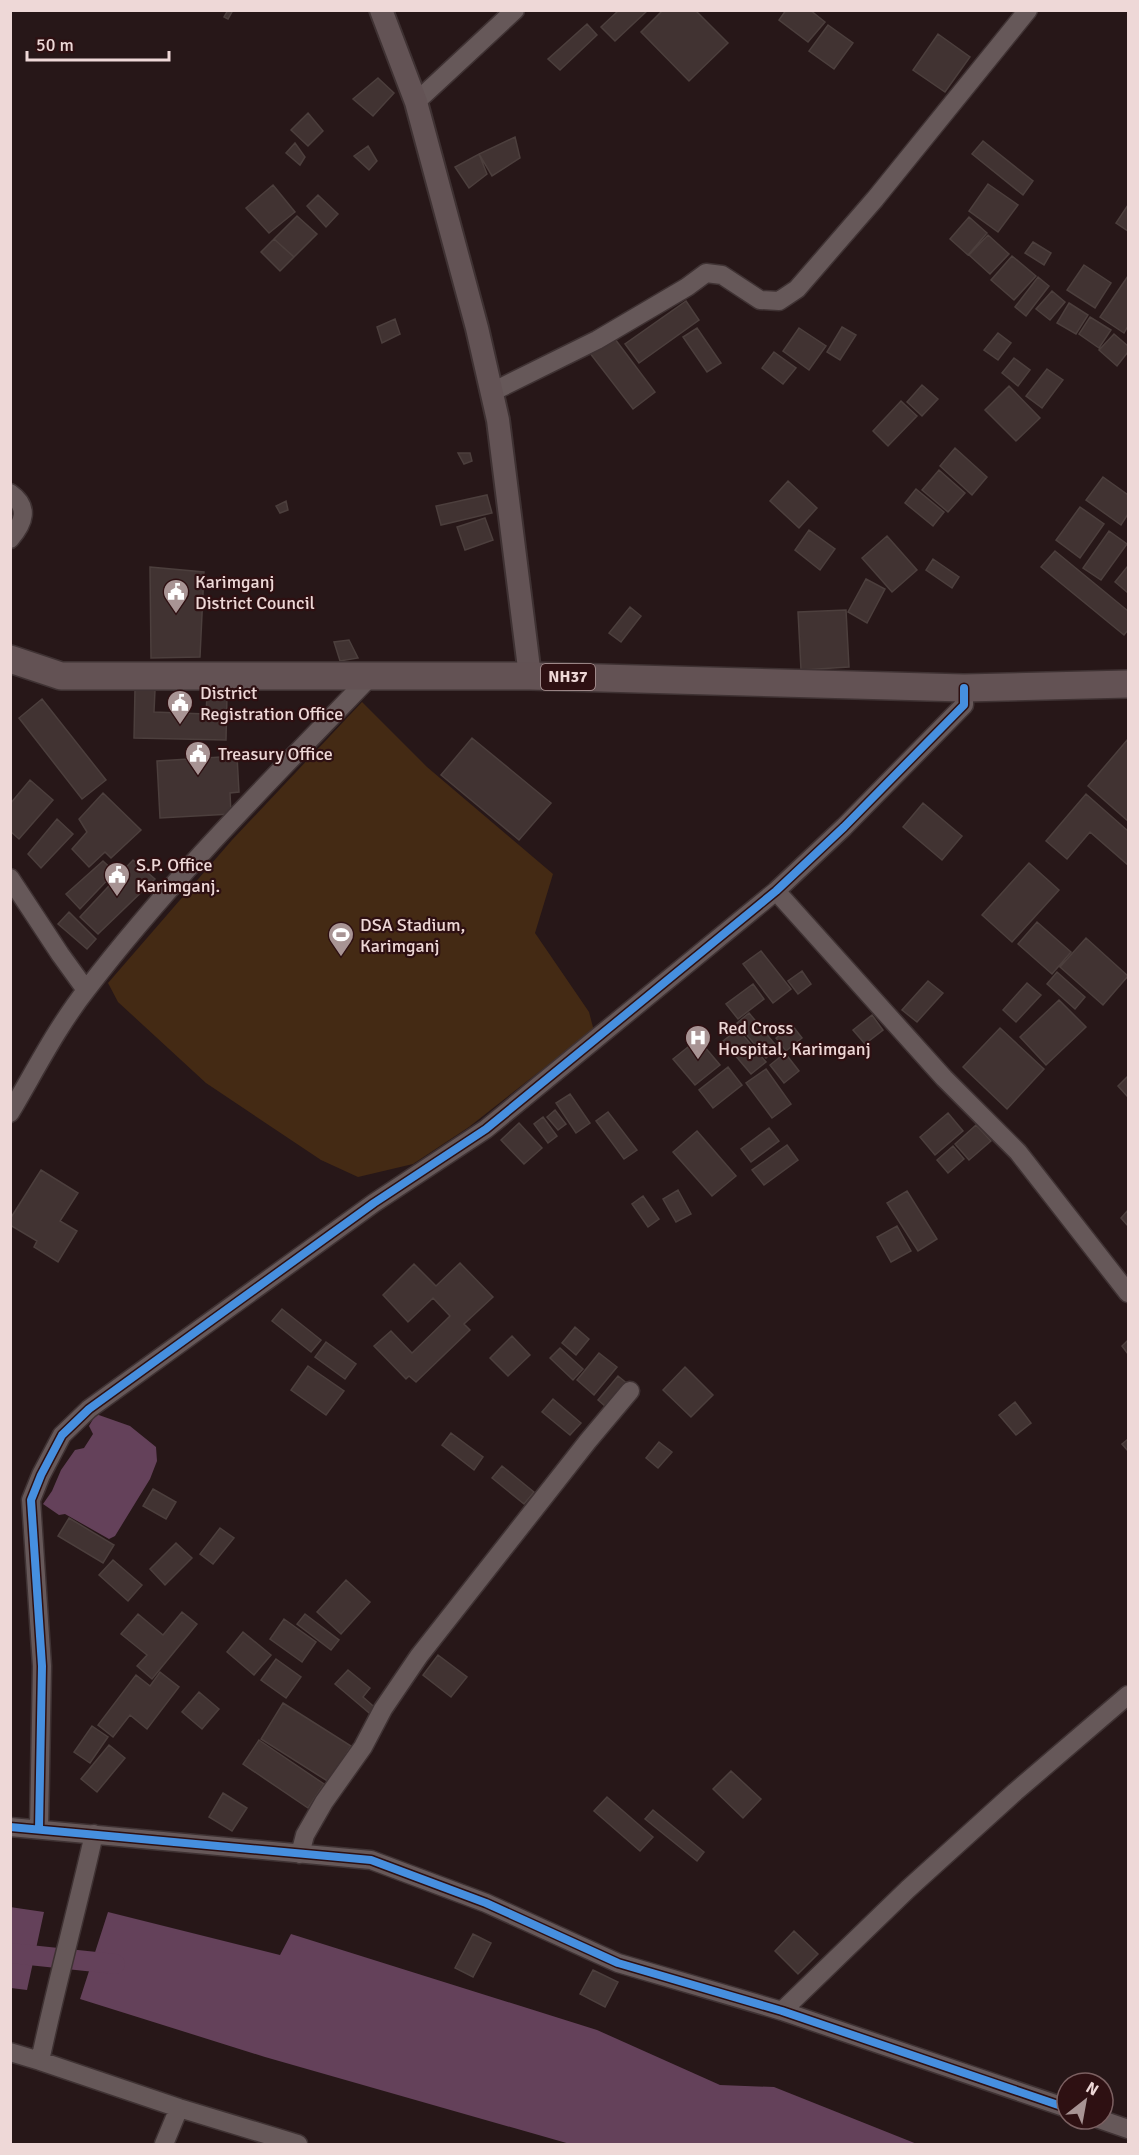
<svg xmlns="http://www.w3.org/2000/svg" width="1139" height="2155" font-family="Signika,sans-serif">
	<rect width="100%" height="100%" fill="#271718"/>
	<path fill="#442a14" d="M362 702 427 767 553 874 535 933 589 1012 594 1031 567 1050 469 1127 413 1164 358 1177 321 1160 206 1083 118 1002 108 983 232 840Z"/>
	<path fill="#64415a" d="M96 1414 130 1426 156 1447 157 1461 150 1479 115 1536 109 1539 65 1514 59 1515 43 1504 52 1491 61 1470 75 1450 84 1448 93 1434 89 1426Z
		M10 1907 44 1912 27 1990 11 1988Z
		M108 1912 280 1955 291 1934 597 2030 720 2085 774 2087 917 2144H570L265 2057 80 1999Z"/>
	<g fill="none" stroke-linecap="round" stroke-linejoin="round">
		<path stroke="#64415a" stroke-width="20" d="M10 1953 115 1964"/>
	</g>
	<path fill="#413332" stroke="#4c3f3d" stroke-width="1.5" d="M228 10H233L228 19 224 17Z
		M619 10H648L615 41 601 27Z
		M663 10H695L728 43 689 81 641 32Z
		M786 10H810L825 22 808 42 779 20Z
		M587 24 597 35 560 70 548 59Z
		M828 25 853 43 834 69 809 51Z
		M938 34 970 57 945 92 913 70Z
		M378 78 394 93 373 116 353 99Z
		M308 113 323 131 308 146 291 130Z
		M515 137 520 158 492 176 479 154Z
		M983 141 1033 181 1023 195 972 154Z
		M295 143 305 157 300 165 286 153Z
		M368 146 377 161 369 170 354 156Z
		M479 154 487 174 469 188 455 167Z
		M988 184 1018 205 998 232 969 211Z
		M273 185 295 212 269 233 246 208Z
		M318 195 338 214 326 227 307 206Z
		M1128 205V231L1116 223Z
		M297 216 317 234 294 257 274 239Z
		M969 217 987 233 968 255 950 239Z
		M988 235 1009 254 990 274 969 255Z
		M274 239 294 257 280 271 261 252Z
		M1033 242 1051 253 1044 265 1025 253Z
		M1012 256 1036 276 1014 300 991 280Z
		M1084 265 1111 283 1095 308 1067 290Z
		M1128 276V326L1124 333 1100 317Z
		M1038 277 1049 286 1026 316 1015 307Z
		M1052 291 1065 302 1050 320 1036 309Z
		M686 301 699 320 639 363 625 344Z
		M1069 303 1088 315 1076 334 1057 323Z
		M1090 317 1111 330 1099 348 1079 334Z
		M395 319 400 334 382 343 377 327Z
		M842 327 856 335 840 360 827 352Z
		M697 328 721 363 707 372 683 337Z
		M799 328 826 346 809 370 783 351Z
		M998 333 1011 343 998 360 984 350Z
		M1114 334 1128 346V352L1117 366 1099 350Z
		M612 335 655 392 633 409 589 352Z
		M774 352 796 368 783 384 762 368Z
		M1014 358 1030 370 1018 386 1002 373Z
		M1047 369 1063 380 1042 408 1026 396Z
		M922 385 938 399 922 416 907 402Z
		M1009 386 1040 418 1016 441 985 410Z
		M901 401 917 416 888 446 873 431Z
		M955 448 987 477 972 495 940 466Z
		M458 453H470L472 461 464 464Z
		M939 470 965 493 948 512 922 490Z
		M1103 477 1128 495V514L1121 525 1086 500Z
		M788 481 817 508 799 528 770 501Z
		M916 489 944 512 933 526 905 503Z
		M487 495 492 513 441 525 436 506Z
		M286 501 288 510 280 513 276 506Z
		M1080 507 1104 524 1080 558 1056 540Z
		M485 518 493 540 465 550 457 527Z
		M809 530 835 549 820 570 795 550Z
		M1109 531 1127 544 1101 580 1083 568Z
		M887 536 917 570 892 592 862 558Z
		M1055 551 1128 611V630L1124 635 1041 567Z
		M933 559 959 577 952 588 926 570Z
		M150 567 204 572 200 657 151 658Z
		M1127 567 1128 568V593L1115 582Z
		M866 579 885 589 867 623 848 612Z
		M630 607 641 616 621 642 609 633Z
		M846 610 849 667 801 670 798 612Z
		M349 640 358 658 340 661 334 642Z
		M135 689 155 690 154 712 206 714 207 695 227 696 226 740 134 738Z
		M42 699 106 780 82 799 19 718Z
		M472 738 551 803 519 840 441 775Z
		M1128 739V821L1088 786Z
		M237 756 239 792 230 793 231 814 160 818 157 761Z
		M30 780 53 800 19 839 10 831V804Z
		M103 793 141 830 111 858 105 852 89 867 72 849 87 832 79 819Z
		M1086 794 1128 831V865L1090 832 1067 859 1046 841Z
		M923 803 962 836 942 860 903 827Z
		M57 819 73 834 41 868 28 854Z
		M133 860 155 879 98 934 80 917Z
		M103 861 115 872 80 909 66 894Z
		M1029 863 1059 890 1012 942 982 915Z
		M69 912 96 939 87 949 58 924Z
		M1037 922 1071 952 1052 974 1018 944Z
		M1086 938 1128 976 1103 1005 1060 967Z
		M761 951 791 989 773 1003 743 964Z
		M802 971 811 984 798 994 788 981Z
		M1057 972 1085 997 1075 1009 1047 984Z
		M928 981 943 993 917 1022 902 1010Z
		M1027 983 1041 995 1016 1022 1003 1010Z
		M753 984 764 999 738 1019 726 1004Z
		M1059 1000 1086 1027 1046 1065 1020 1037Z
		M749 1013 778 1048 766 1058 737 1023Z
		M872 1015 883 1030 865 1044 853 1030Z
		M792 1025 802 1038 786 1051 776 1038Z
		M1000 1028 1044 1069 1007 1109 963 1067Z
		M738 1029 766 1062 751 1074 723 1041Z
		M698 1039 720 1065 695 1085 673 1059Z
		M785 1053 799 1071 784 1083 770 1065Z
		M728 1067 742 1085 713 1108 699 1090Z
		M766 1069 791 1104 772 1118 746 1083Z
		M1128 1076V1097L1118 1086Z
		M570 1094 590 1123 576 1133 556 1103Z
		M555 1110 566 1124 558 1130 547 1117Z
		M608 1112 637 1150 624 1159 596 1121Z
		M948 1113 963 1131 935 1155 920 1137Z
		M543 1117 557 1136 548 1143 534 1124Z
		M519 1123 542 1148 524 1164 501 1140Z
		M976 1125 991 1141 969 1160 955 1144Z
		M769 1128 779 1141 751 1162 741 1149Z
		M697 1131 736 1176 712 1196 673 1152Z
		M787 1145 798 1160 764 1185 752 1170Z
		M953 1146 964 1159 948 1173 937 1160Z
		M41 1170 78 1193 60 1221 77 1231 58 1262 34 1247 37 1241 10 1225V1219Z
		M678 1190 691 1214 676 1222 663 1199Z
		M907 1191 937 1239 918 1251 887 1203Z
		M643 1196 659 1219 648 1227 632 1204Z
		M1128 1210V1226L1121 1218Z
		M897 1226 911 1251 891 1262 877 1237Z
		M460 1263 493 1297 464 1324 470 1330 416 1382 409 1376 406 1379 374 1346 391 1331 412 1353 450 1316 433 1298 408 1322 383 1295 414 1264 436 1286Z
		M282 1309 321 1340 311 1352 272 1321Z
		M575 1327 589 1339 576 1355 562 1343Z
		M512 1336 530 1355 508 1376 490 1358Z
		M1128 1340V1354L1122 1346Z
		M326 1342 356 1364 345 1379 315 1357Z
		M560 1348 583 1369 573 1380 550 1358Z
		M599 1353 617 1367 594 1395 577 1380Z
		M308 1366 344 1391 326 1415 291 1390Z
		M685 1367 713 1395 691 1417 663 1390Z
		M618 1376 634 1389 614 1414 598 1400Z
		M553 1399 581 1423 570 1435 542 1412Z
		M1015 1402 1031 1423 1016 1435 999 1415Z
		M451 1433 483 1457 474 1470 442 1445Z
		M1128 1439V1451L1122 1444Z
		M659 1442 672 1452 658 1468 646 1458Z
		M502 1466 534 1492 524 1504 492 1478Z
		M153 1489 176 1502 166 1519 143 1506Z
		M69 1518 114 1545 103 1563 58 1536Z
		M220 1528 234 1538 213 1564 200 1554Z
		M176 1543 192 1558 165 1585 150 1569Z
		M113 1560 142 1585 128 1601 99 1575Z
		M346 1580 370 1602 341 1634 317 1612Z
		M182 1612 197 1624 152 1679 137 1666 147 1655 121 1634 138 1614 163 1635Z
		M305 1614 339 1640 331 1650 297 1624Z
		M284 1619 316 1642 302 1662 270 1639Z
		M243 1632 271 1655 254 1675 227 1652Z
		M438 1655 467 1677 451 1697 423 1675Z
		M276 1659 301 1677 286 1698 261 1680Z
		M348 1670 370 1688 363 1697 380 1712 375 1718 335 1684Z
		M160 1672 179 1687 147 1729 130 1715 113 1737 98 1725 136 1675 150 1686Z
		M199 1692 219 1709 202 1729 182 1712Z
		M283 1703 351 1746 329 1782 261 1739Z
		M92 1726 108 1737 90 1763 74 1752Z
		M259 1740 324 1784 308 1808 243 1764Z
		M109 1745 125 1758 97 1792 81 1779Z
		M731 1771 761 1799 743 1818 713 1789Z
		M223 1793 247 1808 232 1831 209 1817Z
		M607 1797 653 1837 640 1851 594 1811Z
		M653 1810 704 1852 697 1861 645 1819Z
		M794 1931 818 1954 798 1974 775 1951Z
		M473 1934 491 1943 473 1977 455 1968Z
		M593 1970 618 1982 605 2007 580 1994Z"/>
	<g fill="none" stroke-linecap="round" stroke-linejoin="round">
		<defs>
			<path id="minor" d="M416 102 515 10
				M492 392 597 340 687 287 706 273 722 275 760 300 779 301 797 289 875 199 1028 10
				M10 493C30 507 24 523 10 539
				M10 878 60 954 86 990
				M776 891 944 1078 1018 1152 1128 1293
				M10 1113C35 1071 57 1027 87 989 172 878 274 777 371 676
				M10 1827 371 1860 486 1903 618 1963 782 2011 1067 2108
				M39 1829 42 1666 31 1500 41 1475 62 1435 89 1409 374 1203 486 1129 776 891 844 827 964 705V688
				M94 1834C77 1910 56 1985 40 2061L179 2108 298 2144
				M300 1854 305 1835 324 1802 363 1747 383 1709 419 1656 588 1441 630 1391
				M782 2011 908 1889 1015 1792 1128 1695
				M10 2052 40 2061
				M1099 2119 1128 2129
				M164 2144 179 2108"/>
			<path id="major" d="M381 10 416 102 477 328 498 420 530 676"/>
			<path id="highway" d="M10 659 61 676H530L964 688 1128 684"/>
		</defs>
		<use href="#minor" stroke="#3f3233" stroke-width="21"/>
		<use href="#major" stroke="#3f3233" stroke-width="26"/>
		<use href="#highway" stroke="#3f3233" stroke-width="30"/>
		<use href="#minor" stroke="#665859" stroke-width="18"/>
		<use href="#major" stroke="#635355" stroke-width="22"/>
		<use href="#highway" stroke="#635254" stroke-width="27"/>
		<defs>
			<path id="cycleway" d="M10 1827 371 1860 486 1903 618 1963 782 2011 1067 2108
				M39 1829 42 1666 31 1500 41 1475 62 1435 89 1409 374 1203 486 1129 776 891 844 827 964 705V688"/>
		</defs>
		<use href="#cycleway" stroke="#2e1012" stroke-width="11"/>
		<use href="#cycleway" stroke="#468fdf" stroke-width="8"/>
	</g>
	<defs>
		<symbol id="civic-pin" viewBox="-11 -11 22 30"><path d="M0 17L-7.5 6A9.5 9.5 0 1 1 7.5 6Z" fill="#a89494" stroke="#2e1012"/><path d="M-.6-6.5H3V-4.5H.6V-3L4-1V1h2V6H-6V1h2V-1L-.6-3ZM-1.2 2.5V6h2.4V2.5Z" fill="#fff"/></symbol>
		<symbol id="stadium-pin" viewBox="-11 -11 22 30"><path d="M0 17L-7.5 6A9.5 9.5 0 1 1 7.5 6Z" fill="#a89494" stroke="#2e1012"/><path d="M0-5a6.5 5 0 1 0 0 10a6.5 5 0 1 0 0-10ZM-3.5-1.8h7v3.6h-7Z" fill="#fff"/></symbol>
		<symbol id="hospital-pin" viewBox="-11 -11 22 30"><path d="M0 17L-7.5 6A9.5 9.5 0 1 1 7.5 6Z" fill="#a89494" stroke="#2e1012"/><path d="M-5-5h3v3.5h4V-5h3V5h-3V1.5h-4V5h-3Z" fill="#fff"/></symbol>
	</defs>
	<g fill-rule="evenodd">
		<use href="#civic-pin" x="161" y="577" width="30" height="40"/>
		<use href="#civic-pin" x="165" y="688" width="30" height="40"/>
		<use href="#civic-pin" x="183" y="739" width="30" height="40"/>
		<use href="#civic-pin" x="102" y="860" width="30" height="40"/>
		<use href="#stadium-pin" x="326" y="920" width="30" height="40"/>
		<use href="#hospital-pin" x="683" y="1023" width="30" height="40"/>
	</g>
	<g text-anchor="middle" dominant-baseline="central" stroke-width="4.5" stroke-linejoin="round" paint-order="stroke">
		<rect fill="#2e1012" stroke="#b49c9c" stroke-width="1.5" x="541" y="664" width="54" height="26" rx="4.5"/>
		<g font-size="16" font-weight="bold" fill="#eed8d7">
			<text x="568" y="677">NH37</text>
		</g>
		<g font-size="18" fill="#eed8d7" stroke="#2e1012" text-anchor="start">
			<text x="195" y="582">Karimganj<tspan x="195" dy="21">District Council</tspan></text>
			<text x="200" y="693">District<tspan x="200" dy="21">Registration Office</tspan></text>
			<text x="218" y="754">Treasury Office</text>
			<text x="136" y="865">S.P. Office<tspan x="136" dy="21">Karimganj.</tspan></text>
			<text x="360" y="925">DSA Stadium,<tspan x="360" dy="21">Karimganj</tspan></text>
			<text x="718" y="1028">Red Cross<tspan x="718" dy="21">Hospital, Karimganj</tspan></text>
		</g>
	</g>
	<rect width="1139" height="2155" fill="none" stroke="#eed8d7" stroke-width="24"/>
	<g transform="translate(1085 2101) rotate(31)"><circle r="28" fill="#2e1012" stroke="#7b6061" stroke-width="1.5"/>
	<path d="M0-4.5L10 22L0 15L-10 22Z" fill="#a89494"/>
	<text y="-9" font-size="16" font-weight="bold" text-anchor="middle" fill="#eed8d7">N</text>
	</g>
	<path d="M27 51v9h142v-9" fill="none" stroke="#eed8d7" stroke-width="3"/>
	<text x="36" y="51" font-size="18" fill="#eed8d7" stroke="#2e1012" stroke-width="4.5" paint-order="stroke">50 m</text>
</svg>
